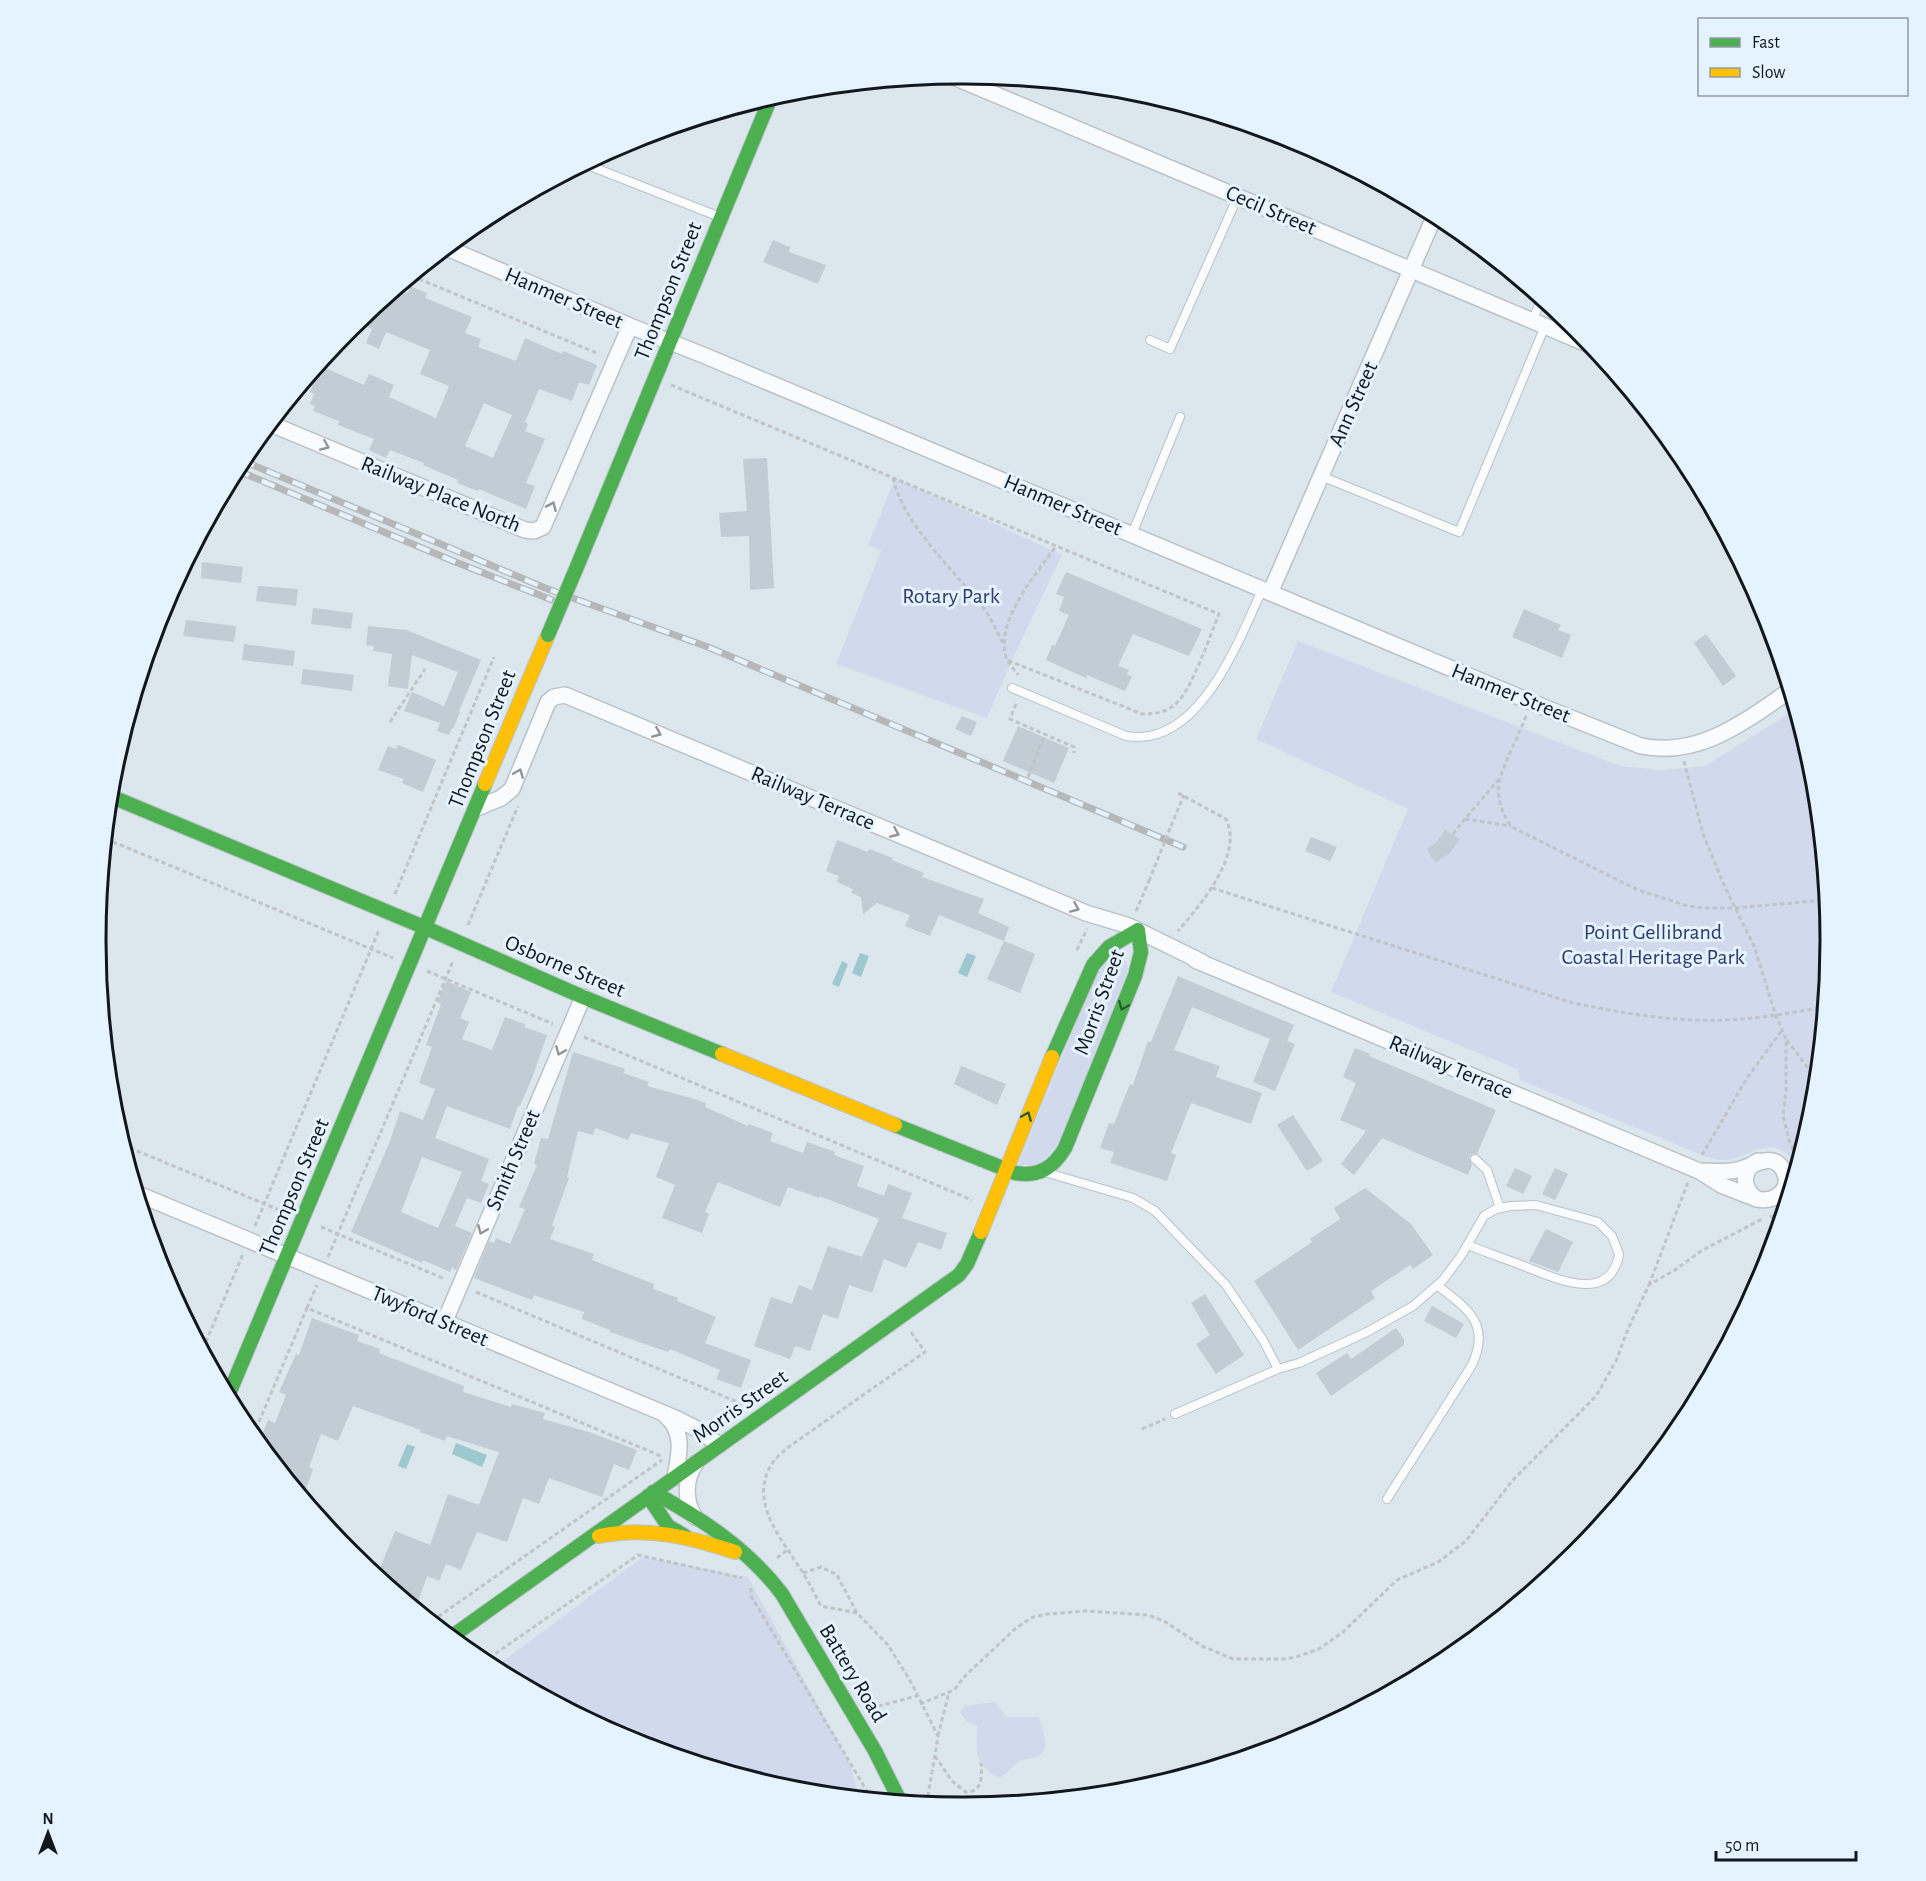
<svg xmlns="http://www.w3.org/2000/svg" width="1926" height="1881" font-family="'Alegreya Sans',sans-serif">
	<rect width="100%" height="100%" fill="#dbe6ed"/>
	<path fill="#d1daec" d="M895 478 1062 555 1012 660 987 718 836 664 881 551 868 545Z
		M1298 641 1620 766 1662 770 1705 766 1795 710 1813 772 1830 941 1813 1110 1796 1167C1774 1126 1748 1162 1721 1160 1717 1160 1712 1158 1707 1157L1520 1080 1519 1070 1331 992 1408 809 1256 739Z
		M1117 956H1122L1127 963 1128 970 1062 1139 1040 1165H1021L1019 1161 1094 979 1103 966Z
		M643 1557 748 1577 850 1764 859 1797 794 1791 631 1741 494 1668Z
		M995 1702 1007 1717H1039C1042 1729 1052 1750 1037 1757 1033 1759 1027 1758 1022 1760 1015 1763 1008 1774 999 1778 972 1764 977 1753 977 1726L969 1723 960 1713 964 1706Z"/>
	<path fill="#9dc9ce" d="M860 953 869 956 861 977 852 973Z
		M967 953 976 956 967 977 958 973Z
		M842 961 848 964 839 987 832 984Z
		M456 1443 487 1455 482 1467 452 1454Z
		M407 1444 415 1447 406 1469 398 1466Z"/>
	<path fill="#c1ccd5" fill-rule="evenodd" d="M773 240 790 247 789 252 826 265 818 284 763 262Z
		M410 286 427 293 425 298 472 317 465 333 481 339 478 347 516 361 525 338 562 354 563 351 597 365 589 385 579 382 572 401 539 389 525 422 528 424 525 431 545 439 526 483 535 486 526 509 479 489 478 491 457 483 458 480 423 465 424 463 390 450 386 458 369 450 374 439 338 425 339 421 313 411 315 406 310 404 314 394 310 392 316 376 321 377 325 368 364 385 369 374 394 385 389 397 436 418 449 386 420 374 430 350 386 332 379 349 366 343 372 329 356 322 398 288 408 293ZM484 403 512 415 493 458 465 446Z
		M767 458 774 588 750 590 749 536 721 537 719 513 747 511 743 459Z
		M202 562 243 567 241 583 201 578Z
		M1066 572 1202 629 1189 656 1133 634 1118 666 1129 670 1127 674 1132 677 1125 691 1087 675 1086 678 1046 660 1052 645 1055 646 1069 615 1059 611 1064 597 1056 594Z
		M258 586 298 589 296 606 256 601Z
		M313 608 353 613 351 629 311 624Z
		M1524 609 1561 625 1558 630 1571 635 1562 658 1512 637Z
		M186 620 236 626 234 642 183 636Z
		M368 626 406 630 481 660 459 711 460 712 453 729 452 728 449 735 437 731 440 723 404 711 412 692 444 706 458 672 412 655 408 689 388 686 392 654 373 651 374 646 366 645Z
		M1706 634 1736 676 1723 686 1694 643Z
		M244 644 295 651 293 666 242 660Z
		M303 669 354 675 352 691 301 684Z
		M962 716 977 722 971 736 955 729Z
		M1018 726 1069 748 1054 783 1003 761Z
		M398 745 436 760 423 792 402 783 404 779 378 770 388 746 396 749Z
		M1445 830 1460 839 1450 853 1435 863 1427 849 1438 841Z
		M1311 837 1337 847 1330 861 1305 851Z
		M837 840 868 852 869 849 893 858 892 860 924 873 922 877 984 899 978 913 1009 927 1004 941 939 915 930 936 905 926 910 915 877 903 863 914 861 897 851 893 853 889 837 882 839 876 826 871Z
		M1004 941 1035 954 1020 993 987 979Z
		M1178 976 1294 1025 1287 1041 1295 1044 1275 1091 1253 1082 1270 1039 1192 1007 1174 1050 1220 1066 1216 1077 1262 1093 1251 1124 1191 1103 1171 1153 1176 1155 1167 1181 1110 1163 1114 1152 1100 1148 1109 1123 1114 1124 1130 1084 1133 1085 1148 1041 1151 1042Z
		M446 981 471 992 460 1018 469 1022 462 1039 492 1050 505 1017 525 1024 524 1027 547 1035 532 1078 520 1106H518L510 1129 447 1106 435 1138 489 1159 481 1181 489 1184 481 1203 467 1198 455 1226 472 1233 456 1270 452 1268 450 1272 423 1260 422 1263 351 1232 390 1141 400 1111 423 1120 435 1089 419 1083 432 1047 426 1045 441 1004 437 1002ZM422 1157 462 1172 438 1228 401 1212Z
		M1355 1048 1370 1054 1369 1056 1496 1110 1477 1154H1473L1469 1157 1472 1165 1468 1175 1382 1138 1354 1175 1341 1164 1366 1131 1340 1120 1356 1083 1343 1077Z
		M573 1052 625 1069 623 1073 649 1082 647 1086 691 1098 706 1103 705 1107 748 1126 749 1124 773 1133 770 1141 803 1153 807 1142 835 1152 834 1155 864 1166 857 1186 884 1196 888 1184 912 1193 902 1218 947 1233 941 1250 918 1242 906 1268 884 1259 872 1293 849 1285 838 1319 823 1314 810 1351 795 1346 790 1359 754 1346 771 1297 792 1304 799 1285 812 1290 828 1246 862 1257 879 1219 819 1196V1198L788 1187 780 1207 718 1182 705 1212 709 1214 702 1233 662 1218 675 1185 656 1177 669 1143 631 1133 628 1140 595 1128 593 1135 578 1131 567 1177 569 1178 552 1225 555 1227 550 1239 594 1254 592 1260 654 1284 653 1289 678 1298 677 1301 716 1317 705 1343 751 1360 741 1388 716 1379 720 1370 670 1349 668 1352 610 1332V1330L582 1319 584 1312 534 1295 532 1300 474 1278 489 1241 494 1243 496 1238 510 1244 525 1209 519 1207 537 1165 534 1164 541 1138 548 1139Z
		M961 1066 1006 1084 997 1105 954 1084Z
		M1293 1115 1323 1161 1307 1171 1277 1125Z
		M1515 1168 1532 1176 1523 1194 1506 1186Z
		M1555 1168 1568 1174 1555 1200 1542 1194Z
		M1365 1188 1411 1224 1433 1255 1413 1269 1410 1265 1371 1291 1375 1298 1298 1350 1254 1281 1312 1242 1310 1239 1340 1219 1334 1208Z
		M1546 1229 1573 1242 1558 1272 1529 1261Z
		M1205 1294 1244 1355 1216 1374 1196 1344 1210 1335 1191 1303Z
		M1432 1306 1464 1324 1456 1338 1424 1321Z
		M312 1318 359 1335 357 1341 380 1349 379 1353 464 1386 463 1392 511 1407 512 1404 545 1413 543 1419 592 1433 637 1450 629 1470 614 1464 602 1497 549 1478 539 1504 523 1498 507 1542 477 1532 461 1570 446 1564 439 1581 427 1576 416 1608 377 1576 395 1531 430 1545 448 1494 479 1505 499 1452 447 1436 445 1441 420 1432 421 1430 353 1406 338 1441 321 1434 309 1467 313 1469 303 1497 259 1443 268 1420 275 1423 286 1395 279 1392 296 1354 299 1355Z
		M1396 1328 1404 1339V1345L1331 1396 1316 1373 1347 1353 1351 1359Z"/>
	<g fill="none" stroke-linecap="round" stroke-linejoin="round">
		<defs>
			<path id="lane" d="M585 164 720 217
				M1532 321 1542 299
				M1150 340 1170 349 1238 196
				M1321 476 1459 532 1545 326
				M1132 534 1180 417
				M1012 688 1126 736C1199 749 1239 640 1262 590
				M1475 1159 1487 1170 1500 1208
				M1048 1173 1133 1198 1155 1211 1226 1285 1263 1340 1278 1369 1299 1363 1367 1332 1413 1306 1443 1280 1461 1256 1484 1216 1496 1209 1511 1206 1536 1205 1598 1222 1612 1236 1619 1254C1610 1307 1551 1276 1521 1265 1503 1258 1485 1252 1468 1245
				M1175 1414 1278 1369
				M1387 1499 1472 1365C1491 1324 1468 1309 1438 1286"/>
			<path id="street" d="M949 75 1592 346
				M447 248 630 326 703 355 1531 702 1641 746C1699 758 1744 722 1789 691
				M271 424 525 530 534 531 543 527 630 326
				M1270 593 1435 215
				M477 808 501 798 512 789 548 702 554 697 565 695 1086 913 1129 926 1202 962
				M1195 960 1699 1171 1721 1185 1757 1199
				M1699 1171C1712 1171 1724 1173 1737 1170 1752 1167 1775 1148 1785 1174 1791 1191 1773 1203 1757 1199 1742 1189 1741 1170 1758 1161
				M138 1194 675 1418 699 1430 719 1445
				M444 1323 583 997
				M666 1416C685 1432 679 1455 675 1477
				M695 1517C684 1501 685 1478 696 1463"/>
			<path id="fast" d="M576 569 771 97
				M110 796 426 928 583 997 722 1054
				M895 1125 1015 1173C1039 1177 1053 1168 1065 1148L1135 976 1141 952 1138 930 1109 947 1093 965 1052 1057
				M228 1396 485 784
				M653 1492C702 1519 748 1549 782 1594L875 1751 900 1801
				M648 1496 668 1526 685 1536
				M451 1637 959 1275 967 1264 981 1232"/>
			<path id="slow" d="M485 784 548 635
				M722 1054 895 1125
				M981 1232 1052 1057
				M599 1536C646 1526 690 1537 735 1552"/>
		</defs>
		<use href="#lane" stroke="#bac2c8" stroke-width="10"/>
		<use href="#street" stroke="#bac2c8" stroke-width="18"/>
		<use href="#fast" stroke="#bac2c8" stroke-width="16"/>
		<use href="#slow" stroke="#bac2c8" stroke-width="16"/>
		<path stroke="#c1c4c7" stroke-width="3" stroke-dasharray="4.5 3" stroke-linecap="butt" d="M412 276 599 354
			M671 385 1219 614C1210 635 1191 694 1173 706 1164 713 1154 714 1142 714L1007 660C993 622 1036 575 1056 546
			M893 478C904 526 955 571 985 610 992 620 997 632 1003 643
			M1008 661 1018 675
			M1016 704 1010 719 1074 747V753
			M1526 716C1518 737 1507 757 1500 778 1495 792 1502 816 1512 827L1638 890 1688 906 1705 908H1735L1826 900
			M390 722 425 669
			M1684 761 1703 834 1724 885 1754 946 1776 1016 1786 1039V1091L1783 1116 1789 1140 1798 1160
			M1028 777 1045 734
			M1499 779 1465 819 1511 826
			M1178 793 1226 819C1244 855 1200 905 1178 931
			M1171 826 1184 795
			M1453 834 1465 819
			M106 839 393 958
			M1212 888 1573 1003C1614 1011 1655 1019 1696 1020 1738 1022 1782 1015 1823 1007
			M395 894 494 657
			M1136 911 1149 881
			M468 925 518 806
			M1077 950 1087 929
			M427 971 553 1024
			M584 1037 972 1200
			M1787 1040 1808 1068 1817 1075
			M123 1145 284 1212
			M1702 1155 1747 1078 1782 1030
			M1770 1216 1780 1220
			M255 1226 379 930
			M321 1227 445 1279
			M328 1257 453 961
			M1649 1285 1688 1182
			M476 1292 742 1404
			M307 1308 317 1285
			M203 1349 243 1254
			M1142 1429 1165 1419
			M253 1436 307 1308 661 1456
			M777 1558 787 1550
			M803 1573 821 1567 837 1575 857 1613 888 1645 911 1682 938 1736 928 1796 932 1804
			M751 1588V1596L871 1798
			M857 1613 821 1606C815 1595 810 1584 803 1573 785 1543 749 1505 770 1467 776 1456 787 1448 797 1441L925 1352 911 1332
			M432 1621 662 1460
			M483 1662 638 1555 742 1578
			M920 1704 954 1690 966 1675 1016 1628 1033 1617 1047 1614 1086 1611 1148 1615 1164 1621 1202 1646 1233 1659H1284L1296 1657 1319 1649 1343 1632 1397 1580 1438 1562 1466 1541 1512 1481 1596 1396 1616 1361 1628 1329 1649 1285 1675 1270 1701 1251 1764 1218
			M871 1708 917 1696
			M938 1736 949 1692
			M935 1756 952 1781 966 1792C983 1792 982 1776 981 1763"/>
		<use href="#lane" stroke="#fafbfc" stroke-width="8"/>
		<use href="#street" stroke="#fafbfc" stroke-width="15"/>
		<use href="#fast" stroke="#4caf50" stroke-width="14"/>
		<use href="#slow" stroke="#ffc107" stroke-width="14"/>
		<defs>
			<path id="rail" d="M241 460 545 588 708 647 1183 847
				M236 470 453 561 552 600"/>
		</defs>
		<use href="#rail" stroke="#b5b7b9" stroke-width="7"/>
		<use href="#rail" stroke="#e4f3fe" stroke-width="4.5" stroke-dasharray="14" stroke-linecap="butt"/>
		<defs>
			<path id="fast-bridge" d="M548 635 576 569"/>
		</defs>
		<use href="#fast-bridge" stroke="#bac2c8" stroke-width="16" stroke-linecap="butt"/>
		<path stroke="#c1c4c7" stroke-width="3" stroke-dasharray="4.5 3" stroke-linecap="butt" d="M1149 881 1171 826"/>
		<use href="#fast-bridge" stroke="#4caf50" stroke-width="14"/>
	</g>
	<defs><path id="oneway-chevron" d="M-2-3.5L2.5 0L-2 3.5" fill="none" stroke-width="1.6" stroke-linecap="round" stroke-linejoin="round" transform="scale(1.5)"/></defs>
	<g stroke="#919497">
		<use href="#oneway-chevron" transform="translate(325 446) rotate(23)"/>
		<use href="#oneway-chevron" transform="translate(552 506) rotate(-66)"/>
		<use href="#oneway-chevron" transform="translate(657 733) rotate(23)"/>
		<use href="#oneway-chevron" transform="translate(519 773) rotate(-68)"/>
		<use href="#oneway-chevron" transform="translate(895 833) rotate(23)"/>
		<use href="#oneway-chevron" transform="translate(1075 908) rotate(23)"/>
		<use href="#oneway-chevron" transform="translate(560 1051) rotate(113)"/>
		<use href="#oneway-chevron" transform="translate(482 1230) rotate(113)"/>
	</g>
	<g stroke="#2c5b33">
		<use href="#oneway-chevron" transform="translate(1123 1006) rotate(112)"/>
		<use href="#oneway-chevron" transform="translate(1027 1116) rotate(-67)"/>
	</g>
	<g text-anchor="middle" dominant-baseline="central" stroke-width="6" stroke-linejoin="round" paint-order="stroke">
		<g font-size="22" fill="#11171c" stroke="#e4f3fe">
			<text transform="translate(1271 210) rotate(23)">Cecil Street</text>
			<text transform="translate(668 291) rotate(-68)">Thompson Street</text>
			<text transform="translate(564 298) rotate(23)">Hanmer Street</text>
			<text transform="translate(1353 404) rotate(-66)">Ann Street</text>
			<text transform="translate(441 494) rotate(22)">Railway Place North</text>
			<text transform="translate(1063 505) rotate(23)">Hanmer Street</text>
			<text transform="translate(1511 693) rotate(22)">Hanmer Street</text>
			<text transform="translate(482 739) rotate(-68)">Thompson Street</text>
			<text transform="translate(813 798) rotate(23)">Railway Terrace</text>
			<text transform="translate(565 966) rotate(23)">Osborne Street</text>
			<text transform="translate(1099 1002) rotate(-70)">Morris Street</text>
			<text transform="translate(1451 1067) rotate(23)">Railway Terrace</text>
			<text transform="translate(513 1160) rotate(-67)">Smith Street</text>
			<text transform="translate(294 1187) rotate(-67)">Thompson Street</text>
			<text transform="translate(430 1316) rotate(23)">Twyford Street</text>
			<text transform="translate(740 1406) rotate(-35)">Morris Street</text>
			<text transform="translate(853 1673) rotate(59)">Battery Road</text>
		</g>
		<g font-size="22" fill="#31396d" stroke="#e4f3fe">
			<text x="951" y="596">Rotary Park</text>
			<text x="1653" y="932">Point Gellibrand<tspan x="1653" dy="25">Coastal Heritage Park</tspan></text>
		</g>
	</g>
	<path d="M0 0H1926V1881H0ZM962 84H964A856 856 0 0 1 1820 940V941A856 856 0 0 1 964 1797H962A856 856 0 0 1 106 941V940A856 856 0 0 1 962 84Z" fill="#e4f3fe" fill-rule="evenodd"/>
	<path fill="none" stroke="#11171c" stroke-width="3" d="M962 84H964A856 856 0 0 1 1820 940V941A856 856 0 0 1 964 1797H962A856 856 0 0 1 106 941V940A856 856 0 0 1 962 84Z"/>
	<rect x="1698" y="18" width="210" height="78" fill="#e4f3fe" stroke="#909ba4" stroke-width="1.5"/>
	<rect x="1710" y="38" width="30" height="9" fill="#4caf50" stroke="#909ba4" stroke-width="1.5"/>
	<text x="1752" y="48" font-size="18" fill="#11171c">Fast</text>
	<rect x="1710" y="68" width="30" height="9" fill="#ffc107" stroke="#909ba4" stroke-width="1.5"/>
	<text x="1752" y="78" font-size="18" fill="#11171c">Slow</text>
	<g transform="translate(48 1833)" stroke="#e4f3fe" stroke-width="4.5" paint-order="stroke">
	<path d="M0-4.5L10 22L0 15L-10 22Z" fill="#11171c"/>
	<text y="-9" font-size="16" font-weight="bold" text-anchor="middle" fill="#11171c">N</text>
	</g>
	<path d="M1716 1851v9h140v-9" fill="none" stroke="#11171c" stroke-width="3"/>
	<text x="1725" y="1851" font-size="18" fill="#11171c" stroke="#e4f3fe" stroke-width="4.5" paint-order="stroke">50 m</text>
</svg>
